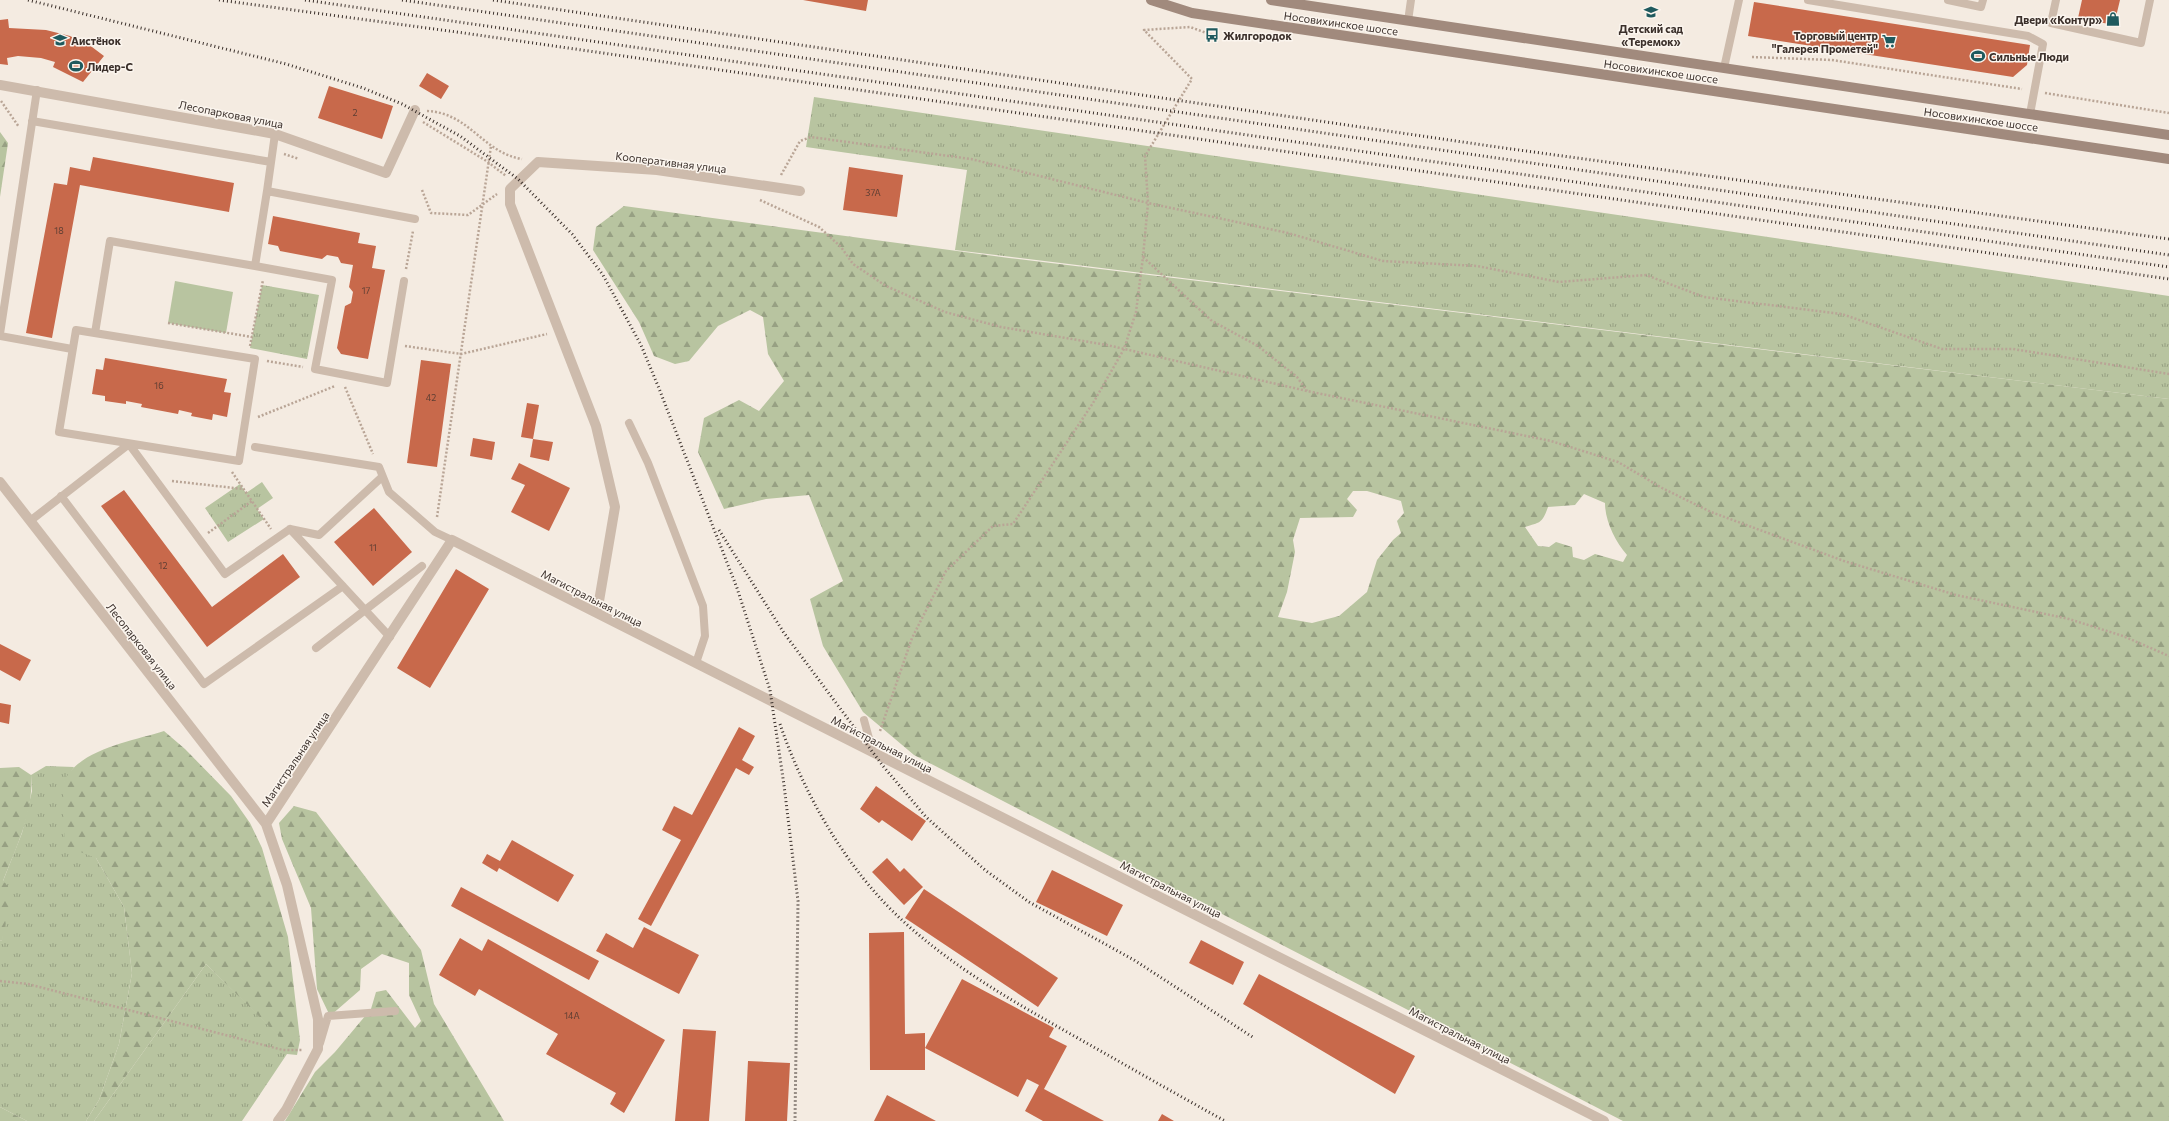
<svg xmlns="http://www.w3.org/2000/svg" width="2169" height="1121" font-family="Commissioner,sans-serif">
	<defs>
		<pattern id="grass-tufts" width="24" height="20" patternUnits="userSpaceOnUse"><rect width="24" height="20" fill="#b8c4a0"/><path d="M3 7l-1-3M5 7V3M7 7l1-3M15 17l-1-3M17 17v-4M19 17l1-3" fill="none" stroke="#97a083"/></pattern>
		<pattern id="forest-firs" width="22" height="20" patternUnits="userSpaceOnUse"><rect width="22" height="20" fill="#b8c4a0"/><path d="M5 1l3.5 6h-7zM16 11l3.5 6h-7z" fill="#97a083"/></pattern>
	</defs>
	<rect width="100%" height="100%" fill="#f4ebe1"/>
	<path fill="url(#grass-tufts)" d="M814 97 2169 296V399L955 250 967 170 806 147Z
		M262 285 319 295 307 359 250 348Z
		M262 482 273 498 257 509 264 519 228 542 205 508 240 484 246 493Z
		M46 766 74 767 64 783 96 858 124 907 132 973 119 1044 99 1100 86 1121H27L0 1107V941L2 940 3 881 22 833 32 791 31 775Z
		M206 964 287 1043V1054L242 1121H94Z"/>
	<path fill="url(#forest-firs)" fill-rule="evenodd" d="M0 132 8 143 0 197Z
		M624 206 1009 258 2169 399V1121H1623L914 755 863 712 823 646 810 599 843 581 809 495 766 499 724 509 698 452 704 418 739 400 759 411 784 381 768 354 763 317 750 310 718 326 689 361 675 364 654 356 639 322 593 250 596 227ZM1353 491H1367L1401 501 1404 513 1397 521 1401 533 1393 540 1377 560 1367 592 1339 616 1312 623 1278 617 1287 592 1295 552 1293 540 1300 518 1353 517 1357 510 1347 499ZM1584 494 1605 503C1605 521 1615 541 1627 555L1623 562 1595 554 1584 560 1573 557 1572 547 1556 542 1549 547 1538 546 1525 527C1540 522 1542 524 1548 507L1575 505Z
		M164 731 185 749 231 796 250 823 262 848 288 937 300 1040 297 1055 287 1054 286 1043 206 964 94 1121H86L99 1100 119 1044 132 973 124 907 96 858 65 846C65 834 61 791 64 782 78 749 133 741 164 731Z
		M19 767 31 775C34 812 16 848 3 881L12 891 2 940 0 941V768Z
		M294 806 316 812 421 950 434 1004 504 1121H285L315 1072 335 1052 371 1009 376 992 386 990 415 1028 421 1021 409 995V963L382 954 361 969 360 990 330 1016 317 989 311 908 282 839 279 823Z
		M0 1107 27 1121H0Z"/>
	<path fill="#b8c4a0" d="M175 281 233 292 226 333 168 323Z"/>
	<path fill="#c8694b" d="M803 0H868L866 11Z
		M2082 0H2120L2114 25 2078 18Z
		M1754 2 2030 45 2027 65 2013 77 1748 36Z
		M8 19 9 28 46 30 70 36 92 47 104 56 83 82 53 67 55 62 41 58 18 56 7 58 8 65 0 64V20Z
		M427 73 449 86 441 99 419 86Z
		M329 86 393 106 382 139 318 118Z
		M93 157 234 183 229 212 80 185 52 338 26 333 54 183 67 185 70 167 90 171Z
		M849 167 903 175 897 217 843 210Z
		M273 216 360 233 358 243 376 246 372 268 385 270 368 359 341 354 337 348 345 306 351 303 353 292 349 287 353 265 341 263 338 257 327 255 322 259 280 251 278 246 268 244Z
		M105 358 227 379 224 392 231 393 227 417 213 414 212 420 191 416 192 413 179 410 178 414 141 407 142 404 126 401V404L105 401V396L92 394 96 369 103 370Z
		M421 360 451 364 437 467 407 463Z
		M527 403 539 405 533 439 521 437Z
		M473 438 495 442 492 460 470 456Z
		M533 439 553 442 549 461 530 457Z
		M519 463 570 488 549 531 511 512 525 485 511 479Z
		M124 490 212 607 283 554 300 577 207 647 101 506Z
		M374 508 412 552 373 586 334 542Z
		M456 569 489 589 430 688 397 668Z
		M0 644 31 660 20 681 0 670Z
		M0 703 11 705 9 724 0 722Z
		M739 727 755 736 742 760 754 767 749 775 736 768 651 926 638 919 681 840 662 830 674 806 692 815Z
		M876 786 926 821 912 841 882 820 879 823 860 809Z
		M512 840 574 875 558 902 499 868 497 872 482 863 487 854 500 861Z
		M887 858 900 872 904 868 923 887 904 905 872 872Z
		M1052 870 1123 905 1107 936 1036 902Z
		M461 887 599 961 589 980 451 906Z
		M924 889 1058 978 1038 1007 905 918Z
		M644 927 699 955 679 994 596 951 606 933 633 948Z
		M904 932 905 1034 925 1033V1070H870L869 933Z
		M460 938 482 951 488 939 665 1040 624 1113 610 1104 616 1093 546 1054 558 1034 479 989 475 996 439 975Z
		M1201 940 1244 962 1233 985 1189 963Z
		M1259 974 1415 1056 1395 1094 1243 1004Z
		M962 979 1054 1028 1049 1037 1067 1046 1044 1089 1104 1121H1043L1025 1111 1039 1085 1027 1079 1018 1097 925 1048Z
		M683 1029 716 1031 709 1121H675Z
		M748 1061 790 1063 787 1121H745Z
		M887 1095 936 1121H874Z
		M1162 1114 1174 1121H1158Z"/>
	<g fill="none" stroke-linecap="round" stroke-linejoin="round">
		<path stroke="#b9a596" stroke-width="2.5" stroke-dasharray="2 2" stroke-linecap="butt" d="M1752 57 1832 60 2022 89
			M2045 93 2169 113
			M1 101 19 127
			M427 111C470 113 483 153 522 159
			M423 122 488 162 506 176
			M284 154 299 159
			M781 175 800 141 811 137 971 159 1148 203 1288 233 1383 261 1477 266 1559 282 1646 275 1704 297 1842 314 1942 349H2013L2169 374
			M422 190 431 213 468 215 497 194
			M760 200 819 227 841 247 853 264 886 286 945 312 1001 327 1107 345 1307 391 1551 441 1618 462 1662 488 1711 512 1844 561 1956 595 2069 619 2123 636 2169 656
			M1143 257 1212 321 1258 346 1297 377 1307 391
			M406 269 413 231
			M168 323 252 337
			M250 346 263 280
			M405 346 461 354 547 334
			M267 361 303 367
			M345 387 373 454
			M258 417 335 386
			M232 472 271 529
			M172 481 243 489
			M437 517 491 146
			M208 533 252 501
			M880 731 912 638 946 571 993 526 1013 524 1093 403 1124 349 1136 312 1143 257 1148 203 1145 156 1192 79 1144 30 1190 27 1212 35
			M0 981 28 984 283 1050H303"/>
		<path stroke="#cdbbac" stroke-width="8" d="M1808 0 2028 36 2043 44 2030 114
			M1948 0 1981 7 1983 0
			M2056 0 2051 23 2141 43 2150 0
			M1408 21 1411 0
			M1724 68 1739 0
			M32 121 271 162
			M275 134 267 191 415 219
			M267 191 255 266 332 280 315 369 387 383 404 281
			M76 330 255 359 239 461 59 432Z
			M95 333 110 241 255 266
			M0 334 37 90
			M0 336 72 349
			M629 423 648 463 703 606 705 636 696 663
			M255 447 379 467 389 492 435 532 452 540
			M61 496 204 684 343 586
			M30 521 129 444 225 574 290 529 390 637
			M290 529 319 535 382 477
			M316 648 422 566
			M864 720 873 753
			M320 1043 328 1016 395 1011"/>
		<path stroke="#cdbbac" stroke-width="10" d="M0 85 275 134 386 173 415 110
			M0 482 266 824 287 885 318 1019V1049L286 1110 278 1121
			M597 613 615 507 596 426 510 204V189L538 162 657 170 800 191
			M266 824 452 540 1604 1121"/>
		<path stroke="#a18a7d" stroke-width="10" d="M1151 0 1192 13 2169 159
			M1271 0 2169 135"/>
		<path stroke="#3b302b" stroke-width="3" stroke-dasharray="1 3" stroke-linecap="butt" d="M28 0 286 64 363 88 402 104 460 136 518 179 572 234 603 275 641 345 658 386 737 588 770 690 784 785 798 901 795 1121
			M219 0 464 33 2169 279
			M305 0 2169 267
			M402 0 2169 255
			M493 0 1497 147 2169 239
			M719 530 784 633 883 766 926 817 985 870 1029 902 1134 960 1254 1038
			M780 724C804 795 848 871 903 921 954 968 1014 1002 1074 1036 1124 1064 1174 1093 1225 1121"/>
	</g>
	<defs>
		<symbol id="school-bare" viewBox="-9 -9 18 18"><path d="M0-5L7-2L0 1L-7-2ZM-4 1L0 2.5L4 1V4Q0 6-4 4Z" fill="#1f5a5e" stroke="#fbf5ee" stroke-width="2.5" paint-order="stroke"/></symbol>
		<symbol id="shop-bare" viewBox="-9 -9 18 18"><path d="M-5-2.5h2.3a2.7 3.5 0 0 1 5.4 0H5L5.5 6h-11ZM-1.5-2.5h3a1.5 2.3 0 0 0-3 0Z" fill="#1f5a5e" stroke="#fbf5ee" stroke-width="2.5" paint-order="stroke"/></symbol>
		<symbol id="bus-bare" viewBox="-9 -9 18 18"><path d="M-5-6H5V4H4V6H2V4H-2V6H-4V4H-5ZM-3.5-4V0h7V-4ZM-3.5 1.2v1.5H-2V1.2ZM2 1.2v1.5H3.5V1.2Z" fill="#1f5a5e" stroke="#fbf5ee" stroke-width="2.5" paint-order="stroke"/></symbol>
		<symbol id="supermarket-bare" viewBox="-9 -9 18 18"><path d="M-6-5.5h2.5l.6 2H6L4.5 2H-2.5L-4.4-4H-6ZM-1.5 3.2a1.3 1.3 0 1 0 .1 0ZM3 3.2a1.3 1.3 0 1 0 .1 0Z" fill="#1f5a5e" stroke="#fbf5ee" stroke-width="2.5" paint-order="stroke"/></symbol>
		<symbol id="stadium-bare" viewBox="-9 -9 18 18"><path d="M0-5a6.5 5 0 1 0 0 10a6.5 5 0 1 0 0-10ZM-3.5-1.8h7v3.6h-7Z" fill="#1f5a5e" stroke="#fbf5ee" stroke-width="2.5" paint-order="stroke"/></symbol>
	</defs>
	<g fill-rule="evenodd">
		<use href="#school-bare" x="1641" y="2" width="20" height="20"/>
		<use href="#shop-bare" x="2103" y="9" width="20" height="20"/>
		<use href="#bus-bare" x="1202" y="25" width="20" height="20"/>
		<use href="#school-bare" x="50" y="30" width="20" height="20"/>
		<use href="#supermarket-bare" x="1879" y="31" width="20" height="20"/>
		<use href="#stadium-bare" x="1968" y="46" width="20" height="20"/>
		<use href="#stadium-bare" x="66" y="56" width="20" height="20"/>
	</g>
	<g text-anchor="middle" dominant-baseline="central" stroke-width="3" stroke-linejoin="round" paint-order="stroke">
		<g font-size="9" fill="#5e3e33">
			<text x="355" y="112">2</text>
			<text x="873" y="192">37А</text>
			<text x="59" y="230">18</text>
			<text x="366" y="290">17</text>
			<text x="159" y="385">16</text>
			<text x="431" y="397">42</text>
			<text x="373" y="547">11</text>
			<text x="163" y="565">12</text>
			<text x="572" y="1015">14А</text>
		</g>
		<g font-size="11" font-weight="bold" fill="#3b302b" stroke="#fbf5ee" text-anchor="start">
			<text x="2102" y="19" text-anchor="end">Двери «Контур»</text>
			<text x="1651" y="28" text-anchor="middle">Детский сад<tspan x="1651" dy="13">«Теремок»</tspan></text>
			<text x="1223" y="35">Жилгородок</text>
			<text x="1878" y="35" text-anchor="end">Торговый центр<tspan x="1878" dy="13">"Галерея Прометей"</tspan></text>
			<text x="71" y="40">Аистёнок</text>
			<text x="1989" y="56">Сильные Люди</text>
			<text x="87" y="66">Лидер-С</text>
		</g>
		<g font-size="11" fill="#3b302b" stroke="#fbf5ee">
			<text transform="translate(1341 23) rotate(8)">Носовихинское шоссе</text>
			<text transform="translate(1661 71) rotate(8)">Носовихинское шоссе</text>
			<text transform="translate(231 114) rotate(11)">Лесопарковая улица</text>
			<text transform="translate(1981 119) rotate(8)">Носовихинское шоссе</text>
			<text transform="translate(671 162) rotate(7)">Кооперативная улица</text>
			<text transform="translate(592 598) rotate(27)">Магистральная улица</text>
			<text transform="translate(142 646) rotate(52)">Лесопарковая улица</text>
			<text transform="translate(882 744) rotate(27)">Магистральная улица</text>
			<text transform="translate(295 759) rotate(-56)">Магистральная улица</text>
			<text transform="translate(1171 889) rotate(27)">Магистральная улица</text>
			<text transform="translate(1460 1035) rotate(27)">Магистральная улица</text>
		</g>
	</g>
</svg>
